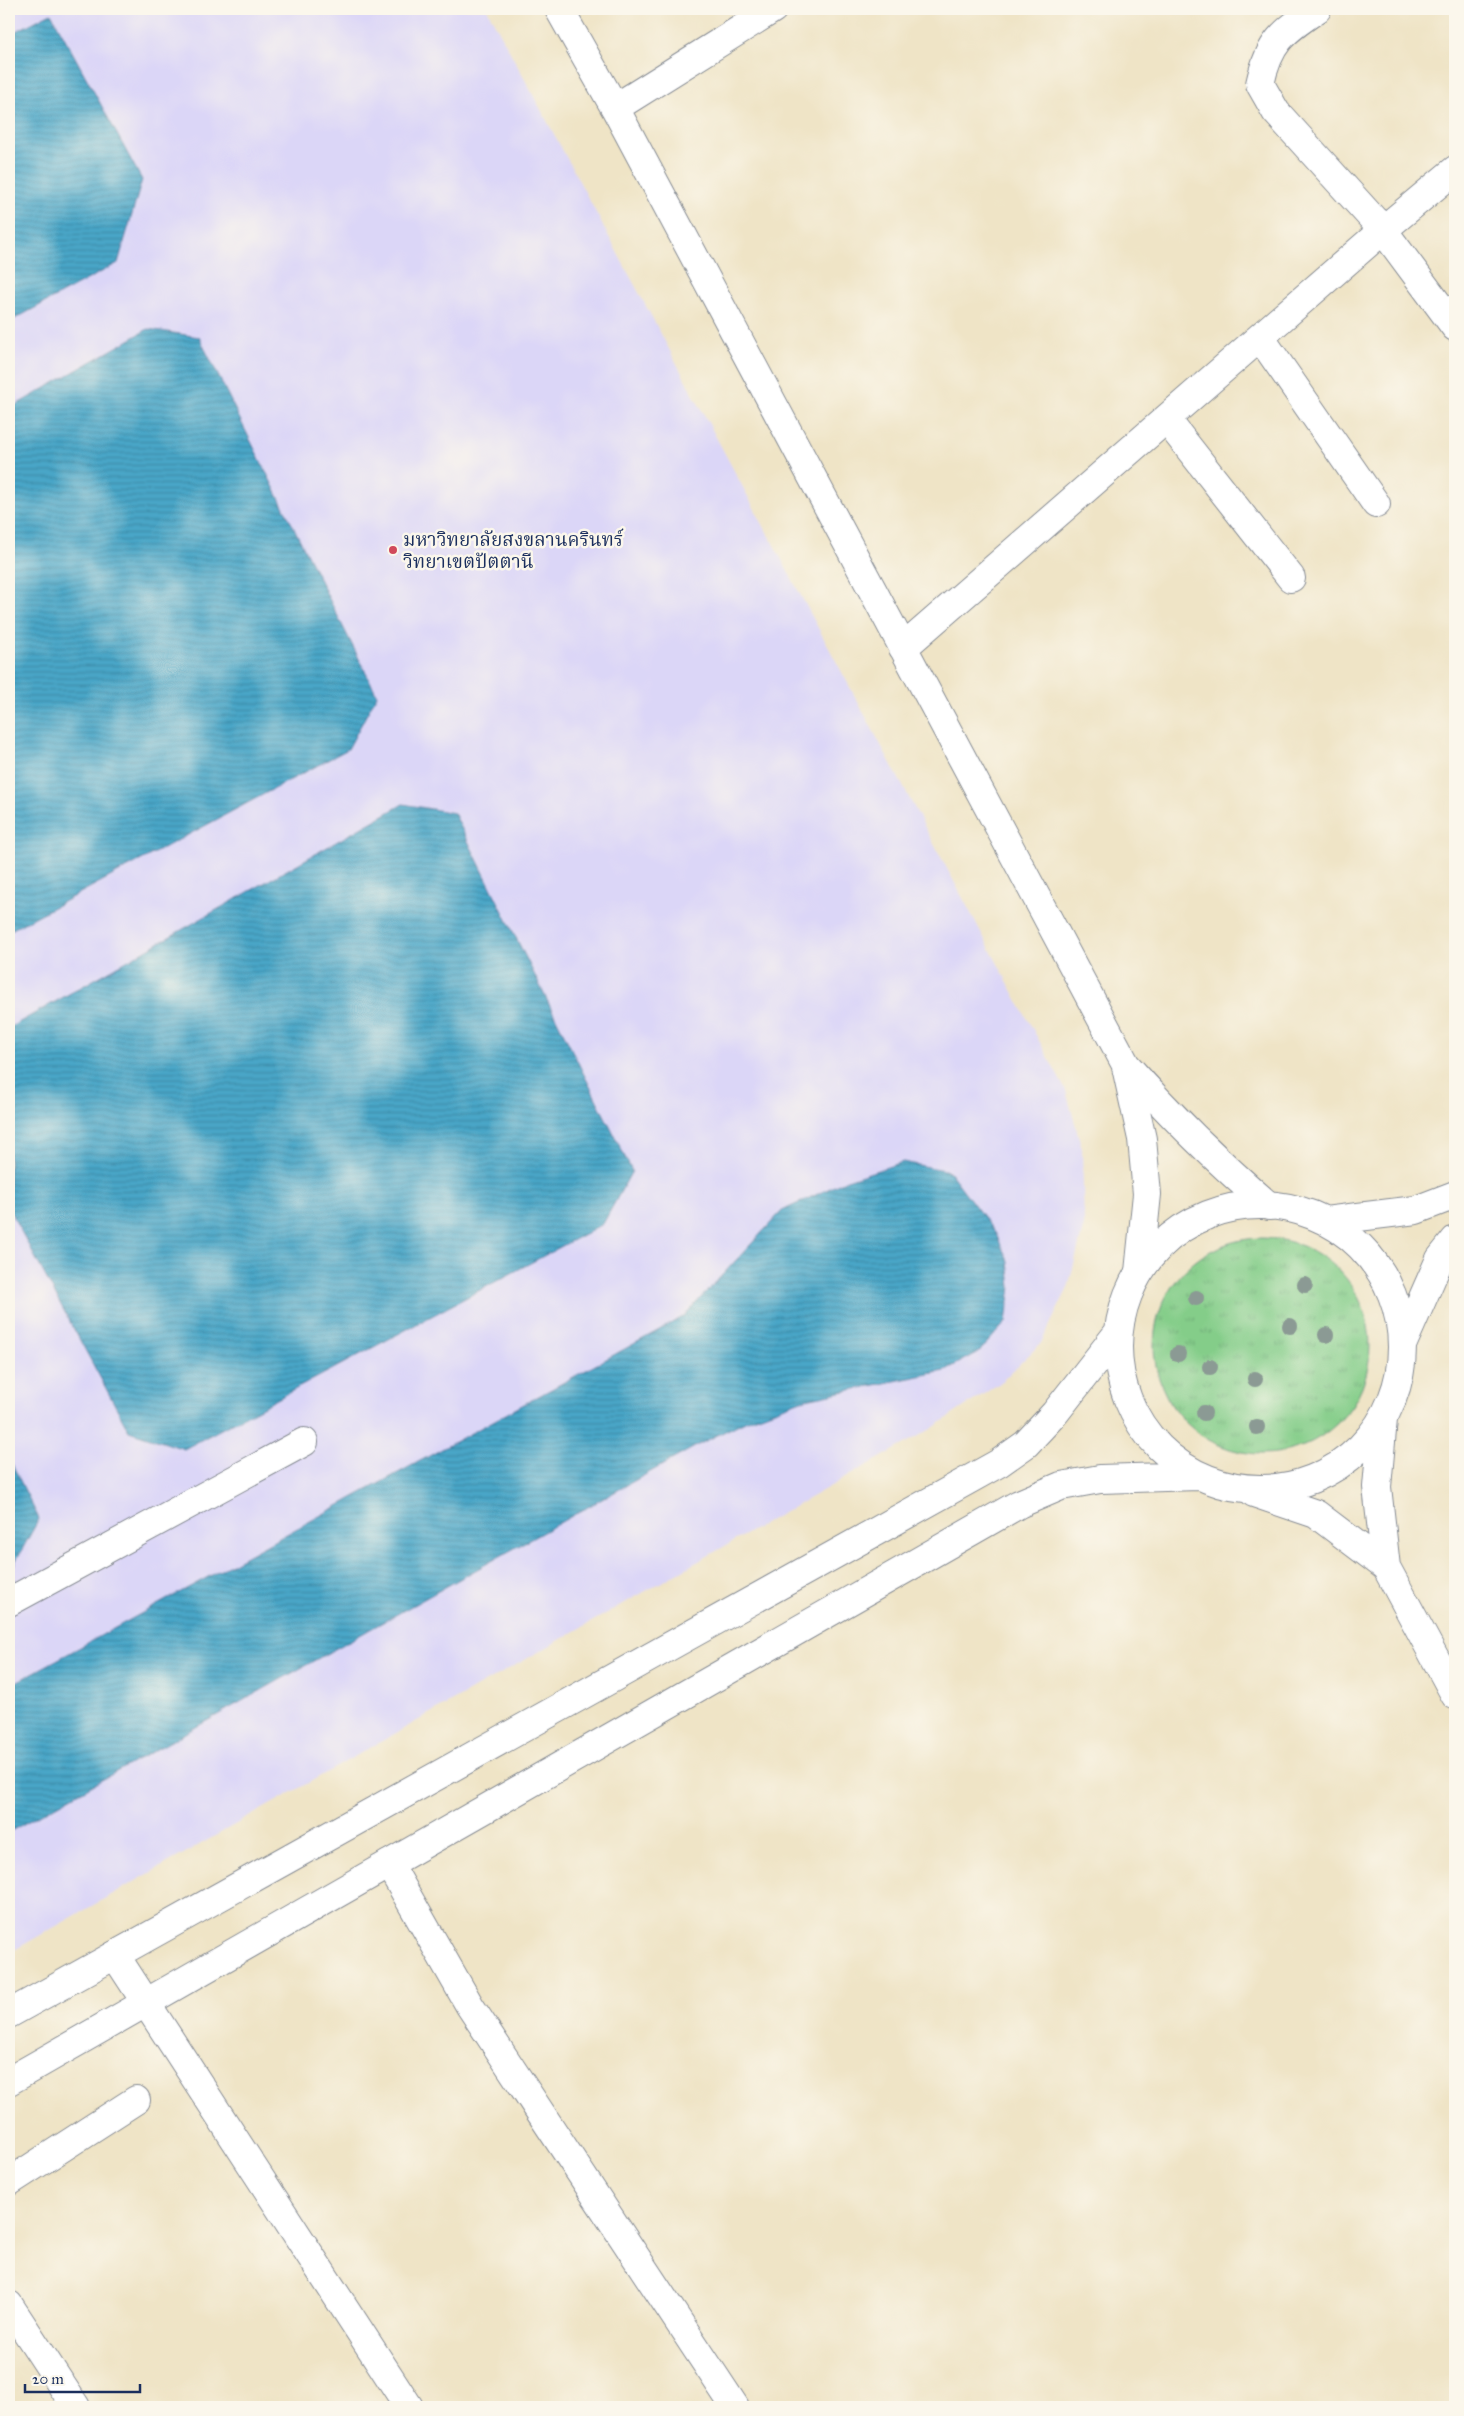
<svg xmlns="http://www.w3.org/2000/svg" width="1464" height="2416" font-family="'IM FELL Great Primer','Noto Serif Thai',serif">
	<defs>
		<pattern id="grass-tufts" width="24" height="20" patternUnits="userSpaceOnUse" patternTransform="scale(1.25)"><rect width="24" height="20" fill="#84cd89"/><path d="M3 7l-1-3M5 7V3M7 7l1-3M15 17l-1-3M17 17v-4M19 17l1-3" fill="none" stroke="#71b079"/></pattern>
		<pattern id="water-rules" width="6" height="5" patternUnits="userSpaceOnUse" patternTransform="scale(1.25)"><rect width="6" height="5" fill="#48a6c7"/><path d="M0 2.5h6" fill="none" stroke="#3b88a5"/></pattern>
	</defs>
	<rect width="100%" height="100%" fill="#fbf7ec"/>
	<filter id="ink" filterUnits="userSpaceOnUse"><feTurbulence type="fractalNoise" baseFrequency=".02" numOctaves="2"/><feDisplacementMap in="SourceGraphic" scale="10" xChannelSelector="R" yChannelSelector="G"/><feConvolveMatrix kernelMatrix="1 2 1 2 8 2 1 2 1" color-interpolation-filters="sRGB"/></filter>
	<filter id="wash" filterUnits="userSpaceOnUse"><feTurbulence type="fractalNoise" baseFrequency=".0096" numOctaves="4" result="noise"/><feDisplacementMap in="SourceGraphic" scale="20" xChannelSelector="R" yChannelSelector="G"/><feGaussianBlur stdDeviation="1.12" result="paint"/><feColorMatrix in="noise" values="0 0 0 0 0 0 0 0 0 0 0 0 0 0 0 0 0 1.4 0 .05"/><feComposite in="paint" operator="in"/></filter>
	<g filter="url(#wash)">
		<rect width="100%" height="100%" fill="#efe4c6"/>
		<path fill="#dbd6f7" d="M9 9H487L1066 1091 1082 1149 1084 1225 1068 1288 1041 1343 1000 1383 931 1429 9 1953Z"/>
		<path fill="url(#grass-tufts)" stroke="#507e74" d="M1154 1346a108 108 0 1 1 216 0a108 108 0 1 1-216 0Z"/>
		<path fill="url(#water-rules)" stroke="#326a92" d="M51 13 142 180 118 263 9 322V35Z
			M148 329 199 337 377 695 348 749 9 931V409Z
			M403 804 454 813 632 1171 603 1224 184 1449 129 1431 9 1209V1028Z
			M903 1162 949 1171 996 1234 1008 1261 1011 1287 1006 1322 979 1352 944 1371 801 1400 745 1421 700 1444 9 1832V1686L683 1317 782 1211 847 1180Z
			M9 1458 39 1519 9 1573Z"/>
	</g>
	<g filter="url(#ink)">
		<g fill="none" stroke-linecap="round" stroke-linejoin="round">
			<defs>
				<path id="minor" d="M559 9 615 108 1126 1065C1171 1116 1218 1162 1269 1206
					M1317 9C1283 32 1269 42 1260 84L1276 112 1383 230 1455 327
					M615 108 773 9
					M1260 337 1376 504
					M1166 419 1291 578
					M903 648 1383 230 1455 170
					M1126 1067 1142 1139 1147 1194 1139 1272
					M9 1602 304 1442
					M389 1864 470 2006 735 2407
					M115 1955 409 2407
					M9 2182 136 2100
					M9 2305 76 2407"/>
				<path id="major" d="M1118 1347a142 142 0 1 1 284 0a142 142 0 1 1-284 0Z
					M1325 1221 1416 1210 1455 1195
					M1403 1343 1440 1259 1455 1240
					M1383 1419 1377 1487 1386 1567 1455 1695
					M1254 1493 1316 1514 1386 1567
					M9 2014 999 1463 1026 1444 1055 1413 1117 1334
					M9 2081 1019 1504 1061 1486 1100 1479 1198 1476"/>
			</defs>
			<use href="#minor" stroke="#858a92" stroke-width="30"/>
			<use href="#major" stroke="#858a92" stroke-width="30"/>
			<use href="#minor" stroke="#fff" stroke-width="28"/>
			<use href="#major" stroke="#fff" stroke-width="28"/>
		</g>
		<g fill="#8b9a94">
			<circle cx="1305" cy="1285" r="8"/>
			<circle cx="1196" cy="1298" r="8"/>
			<circle cx="1290" cy="1326" r="8"/>
			<circle cx="1326" cy="1335" r="8"/>
			<circle cx="1178" cy="1354" r="8"/>
			<circle cx="1210" cy="1367" r="8"/>
			<circle cx="1255" cy="1379" r="8"/>
			<circle cx="1204" cy="1413" r="8"/>
			<circle cx="1257" cy="1427" r="8"/>
		</g>
	</g>
	<circle fill="#d1495b" stroke="#fbf7ec" stroke-width="2" cx="393" cy="550" r="5"/>
	<g text-anchor="middle" dominant-baseline="central" stroke-width="5" stroke-linejoin="round" paint-order="stroke">
		<g font-size="19" fill="#1b2f5e" stroke="#fbf7ec" text-anchor="start">
			<text x="403" y="539">มหาวิทยาลัยสงขลานครินทร์<tspan x="403" dy="22">วิทยาเขตปัตตานี</tspan></text>
		</g>
	</g>
	<rect width="1464" height="2416" fill="none" stroke="#fbf7ec" stroke-width="30"/>
	<path d="M25 2384v8h115v-8" fill="none" stroke="#1b2f5e" stroke-width="2.5"/>
	<text x="32" y="2384" font-size="15" fill="#1b2f5e" stroke="#fbf7ec" stroke-width="4" paint-order="stroke">20 m</text>
</svg>
